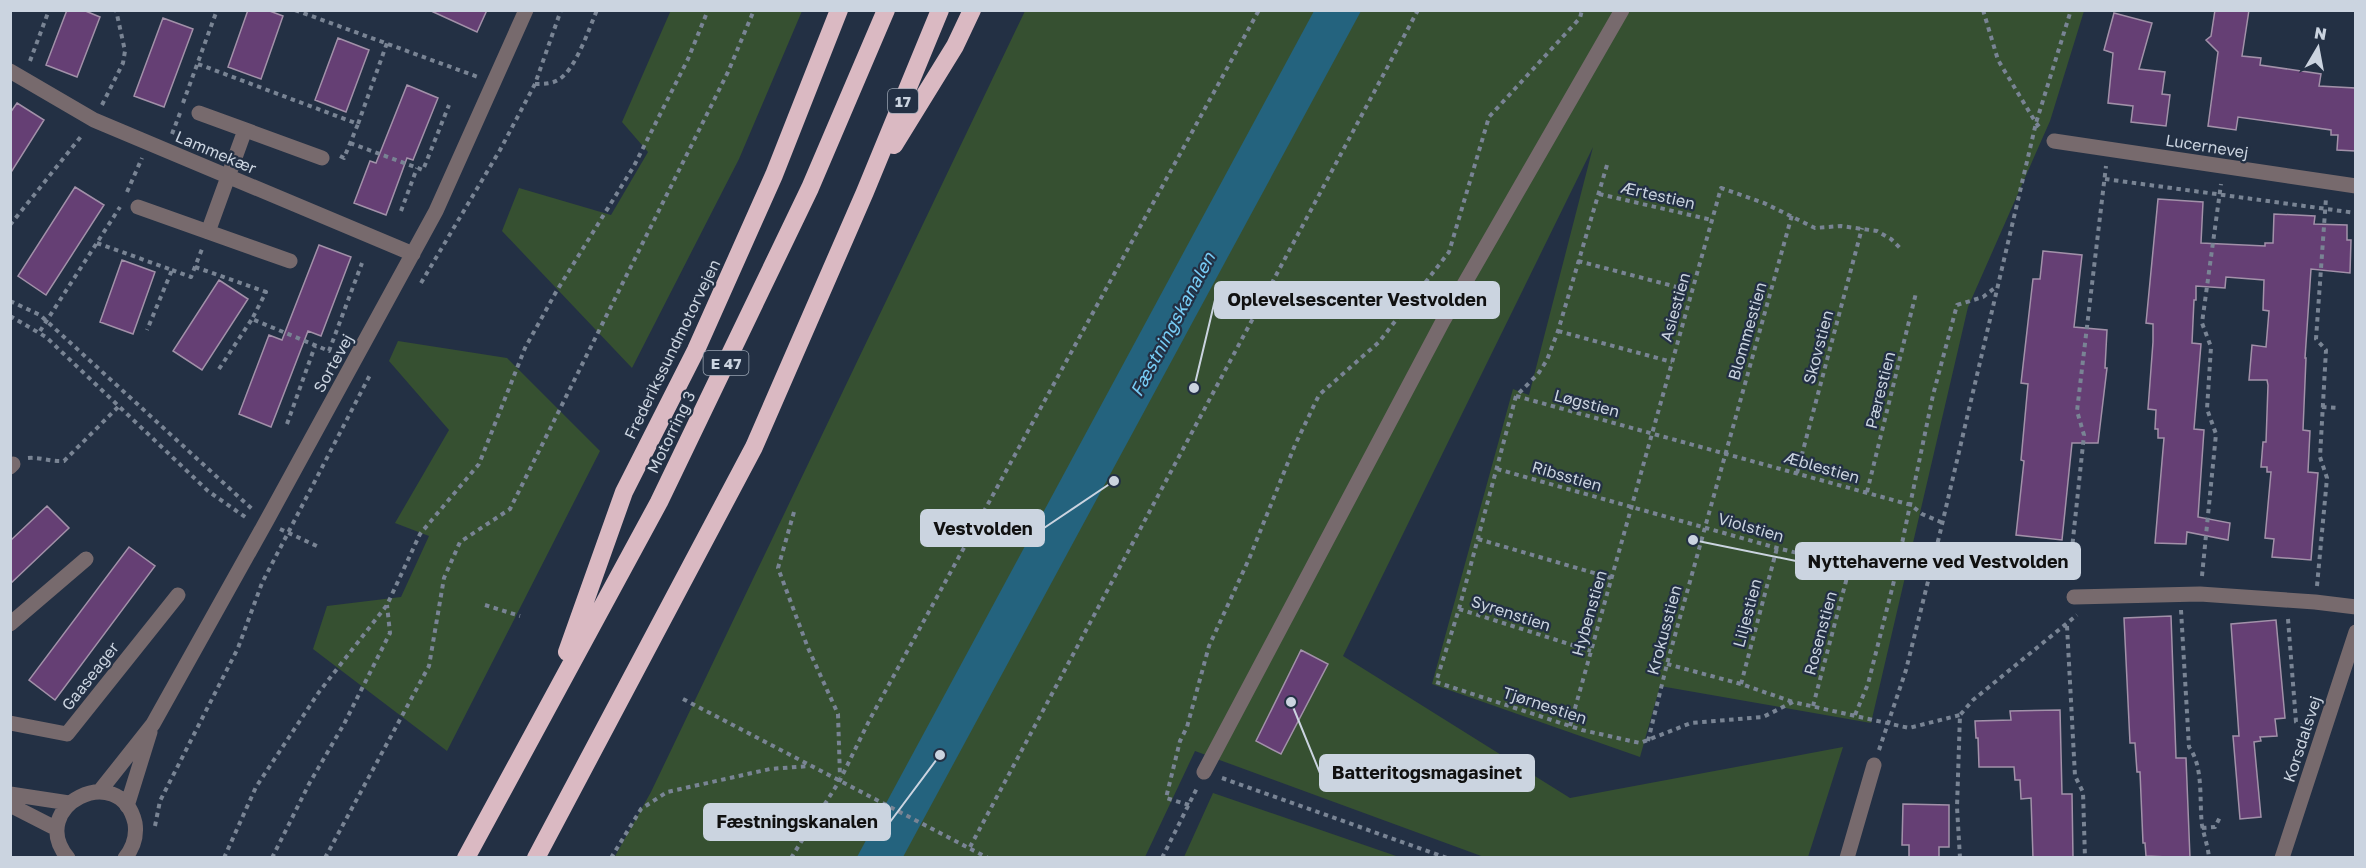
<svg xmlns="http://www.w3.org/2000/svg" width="2366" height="868" font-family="'Golos Text',sans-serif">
	<rect width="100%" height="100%" fill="#233044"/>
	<path fill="#365031" d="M671 10 802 11 739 159 632 368 502 231 519 188 611 215 648 152 622 122Z
		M1025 11H2084L2050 121 1968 307 1871 723 1660 686 1640 757 1432 684 1513 389 1529 395 1593 147 1343 656 1570 798 1843 747 1808 857H1484L1195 751 1145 857 614 858 651 792Z
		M398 341 507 358 600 451 447 751 313 649 327 606 401 597 429 536 395 523 449 430 389 361Z
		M1213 793 1399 857H1184Z"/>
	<path fill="#24637e" d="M1314 11H1361L903 857H857Z"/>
	<path fill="#653f74" stroke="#a291a9" stroke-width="1.5" d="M67 10H83L100 17 77 77 46 65Z
		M248 10H267L283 16 261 79 228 67Z
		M429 10H487L477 32Z
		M2215 10H2249L2242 56 2261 58 2260 65 2321 74 2319 86 2355 88V151L2337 150 2338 135H2331V130L2238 117 2236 130 2208 126 2218 52 2206 40 2211 36Z
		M2114 13 2152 23 2139 69 2165 72 2162 94 2170 95 2166 126 2131 122 2133 106 2108 103 2113 53 2104 50Z
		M163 18 193 29 164 107 134 96Z
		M338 38 369 50 346 112 315 100Z
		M407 85 438 98 413 160 407 158 386 215 354 203 370 161 376 163Z
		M17 103 44 120 10 174V113Z
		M75 187 104 205 46 295 18 276Z
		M2158 199 2203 202 2201 243 2265 246V243H2273L2274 214 2315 216 2314 224 2347 225V240H2351L2350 273 2311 269 2305 358H2306L2303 430 2310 431 2308 472 2318 473 2311 560 2272 557 2274 539 2265 538 2271 472H2267V467H2261L2263 442H2266L2268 385 2267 380H2249L2252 345 2266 347 2269 311 2263 310 2264 280 2226 277 2225 288 2196 286V300H2194L2192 343 2201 344 2194 429 2204 430 2198 517 2230 523 2228 540 2187 532 2186 544 2155 543 2164 438H2158V429H2155L2156 410 2148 409 2153 342V324L2146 323Z
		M319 245 351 257 321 336 308 331 271 427 239 414 269 335 282 340Z
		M2043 251 2082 255 2074 327 2107 330 2105 368H2107L2098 443H2072L2062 540 2016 535 2024 461 2021 460 2028 384 2021 383 2033 279H2040Z
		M122 260 155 272 133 334 100 322Z
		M219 280 248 299 202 370 173 351Z
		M47 506 69 528 10 584V541Z
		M129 547 155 566 55 700 29 680Z
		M2171 616 2176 758H2186L2190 858 2146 856 2145 843H2143L2140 772H2137L2135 743H2130L2124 618Z
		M2276 620 2285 718 2275 719 2277 736 2260 737 2261 741 2254 742 2261 817 2240 819 2233 736H2239L2231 624Z
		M1301 650 1328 664 1281 754 1256 741Z
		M2060 710 2062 794H2072L2073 858H2033L2031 798 2021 799 2020 780H2015L2014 767H1979L1978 738H1976L1975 721 2011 720 2010 711Z
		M1903 804 1949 805V847H1939V858H1909V845H1902Z"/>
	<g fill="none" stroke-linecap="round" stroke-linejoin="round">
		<path stroke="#798494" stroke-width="4" stroke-dasharray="4.5 4.5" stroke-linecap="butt" d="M295 10 478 77
			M1983 10 1998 60 2036 123 2042 130
			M30 61 49 10
			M198 64 358 124 387 43
			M535 84C543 84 551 84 558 80 575 71 589 29 597 10
			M183 103 217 10
			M102 105 123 63 125 51 116 10
			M172 134 180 113
			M350 143 423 170 449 105
			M340 156 344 158 358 124
			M1607 165 1558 331 1547 360 1538 374 1516 396 1459 609 1436 682 1582 730 1640 743 1691 723 1763 717 1793 702 1909 728 1960 715
			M2105 179 2356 213
			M127 192 142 158
			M1599 194 1712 220
			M401 211 417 168
			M10 225 83 134
			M97 243 172 270 147 330
			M1578 261 1692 291
			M195 267 266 292 252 319 329 351 362 263
			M172 270 191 277 202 249
			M421 283 500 150 535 84 561 10
			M10 301 40 315 252 509
			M10 316 46 337 208 491 248 519
			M40 331 120 207
			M1558 331 1672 362
			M219 369 252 319
			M1516 396 1911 505 1922 514 1943 523
			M2322 407 2338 408
			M287 424 315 346
			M28 458C41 457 51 462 64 461L118 407
			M1497 469 1777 548 1895 577
			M1797 473 1862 228
			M1867 492 1916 293
			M794 512 778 568 808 648 838 714 840 777
			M280 529 319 547
			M1478 539 1611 578
			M2202 576 2216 434 2207 409 2211 347 2202 323 2221 184
			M2073 579 2071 558 2084 435 2077 411 2106 166
			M2317 586 2327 478 2320 457 2326 350 2316 339 2326 198
			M485 605 520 616
			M1459 609 1591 651
			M2181 610 2189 747C2204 767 2199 801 2202 825 2204 836 2208 846 2209 858
			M2288 619 2296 722 2305 729
			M2067 626 2075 776 2083 792 2085 858
			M1667 664 1741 684 1793 702
			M1741 684 1777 548
			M683 699 988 858
			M1813 706 1850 566
			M1855 715 1868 684 1895 577 1933 395 1957 305 1983 297 1996 287
			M1570 726 1721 188 1764 203 1815 228 1841 226 1877 231 1891 239 1902 250
			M1648 741 1667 664 1792 215
			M1879 750 1906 670 1940 533 2036 123 2071 10
			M1222 778 1447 858
			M1189 805 1166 798 1180 741 1187 727 1209 646 1249 559 1295 445 1319 395 1379 342 1449 252 1489 117 1580 18 1582 10
			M155 826 160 801 238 648 262 583 371 373
			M2202 828 2215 827 2220 817
			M970 847 1418 10
			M224 858 256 787 319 692 387 605 420 534 479 464 525 348 556 292 634 166 688 59 708 10
			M272 858 309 784 344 724 390 633 387 605
			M325 858 429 666 444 578 460 542 510 509 728 72 754 10
			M611 858 641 809 667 792 770 769 810 766
			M791 858 840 780 870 719 1259 10
			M1162 858 1198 786
			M1960 858 1957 807 1960 715 1973 700 2077 615"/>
		<path stroke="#776a6d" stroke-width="15" d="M10 71 94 120 413 254
			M199 113 322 158
			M2054 141 2356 186
			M138 207 290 261
			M208 232 245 130
			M10 467 13 464
			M2074 597 2200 594 2315 602 2356 607
			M10 624 86 559
			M10 723 67 734 178 595
			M1204 772 1443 321 1622 10
			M99 792 153 724 267 520 436 211 526 10
			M10 794 69 803
			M10 805 57 829
			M127 806 150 732
			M68 858C25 806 120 759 135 823 137 836 133 848 125 858
			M1847 858 1874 765
			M2282 858 2356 632"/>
		<path stroke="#dab9c2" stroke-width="18" d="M894 145 955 46 972 10
			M567 652 624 492 696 350 774 175 839 10
			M466 858 659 502 810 188 886 10
			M536 858 754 447 865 192 940 10"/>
	</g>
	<g text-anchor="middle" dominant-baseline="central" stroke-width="4.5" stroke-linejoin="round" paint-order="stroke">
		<g fill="#233044" stroke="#99a3b1" stroke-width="1.5">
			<rect x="888" y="89" width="30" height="24" rx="4.5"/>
			<rect x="703.5" y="351" width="45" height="24" rx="4.5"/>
		</g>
		<g font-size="15" font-weight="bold" fill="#cbd4e0">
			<text x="903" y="101">17</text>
			<text x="726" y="363">E 47</text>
		</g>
		<g font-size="16" fill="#cbd4e0" stroke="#233044">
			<text transform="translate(2207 146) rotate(9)">Lucernevej</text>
			<text transform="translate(216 152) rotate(23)">Lammekær</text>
			<text transform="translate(1658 195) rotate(13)">Ærtestien</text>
			<text transform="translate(1675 307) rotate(-74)">Asiestien</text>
			<text transform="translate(1747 331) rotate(-74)">Blommestien</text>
			<text transform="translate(1818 347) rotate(-75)">Skovstien</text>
			<text transform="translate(672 349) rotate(-64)">Frederikssundmotorvejen</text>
			<text transform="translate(333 363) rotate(-61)">Sortevej</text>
			<text transform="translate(1880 390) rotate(-76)">Pærestien</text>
			<text transform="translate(1587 403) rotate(15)">Løgstien</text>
			<text transform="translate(671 432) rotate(-64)">Motorring 3</text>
			<text transform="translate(1822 467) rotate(16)">Æblestien</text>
			<text transform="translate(1567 476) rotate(16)">Ribsstien</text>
			<text transform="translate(1751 527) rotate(16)">Violstien</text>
			<text transform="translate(1511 613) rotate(18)">Syrenstien</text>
			<text transform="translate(1589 613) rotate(-74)">Hybenstien</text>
			<text transform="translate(1747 613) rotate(-75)">Liljestien</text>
			<text transform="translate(1664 630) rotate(-75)">Krokusstien</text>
			<text transform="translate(1820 633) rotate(-75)">Rosenstien</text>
			<text transform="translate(90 676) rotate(-52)">Gaaseager</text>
			<text transform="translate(1545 705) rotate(18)">Tjørnestien</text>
			<text transform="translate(2302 739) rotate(-72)">Korsdalsvej</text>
		</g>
		<g font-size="18" font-style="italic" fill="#77ccf5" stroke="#233044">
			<text transform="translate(1172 324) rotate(-62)">Fæstningskanalen</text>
		</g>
	</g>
	<path fill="none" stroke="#cbd4e0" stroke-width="2" d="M1194 388L1215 300M1114 481L1044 528M1693 540L1796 561M1291 702L1320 773M940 755L890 822"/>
	<g fill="#cbd4e0" stroke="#233044" stroke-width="2">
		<circle cx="1194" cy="388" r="6"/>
		<circle cx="1114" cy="481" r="6"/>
		<circle cx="1693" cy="540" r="6"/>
		<circle cx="1291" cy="702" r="6"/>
		<circle cx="940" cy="755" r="6"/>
	</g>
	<g fill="#cbd4e0" stroke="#cbd4e0" stroke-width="2">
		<rect x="1215" y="282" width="284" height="36" rx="6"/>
		<rect x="921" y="510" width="123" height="36" rx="6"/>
		<rect x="1796" y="543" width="284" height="36" rx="6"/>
		<rect x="1320" y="755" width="214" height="36" rx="6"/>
		<rect x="704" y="804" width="186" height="36" rx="6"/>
	</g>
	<g font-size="18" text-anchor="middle" font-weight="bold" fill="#111">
		<text x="1357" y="306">Oplevelsescenter Vestvolden</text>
		<text x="983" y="535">Vestvolden</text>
		<text x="1938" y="568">Nyttehaverne ved Vestvolden</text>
		<text x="1427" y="779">Batteritogsmagasinet</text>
		<text x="797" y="828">Fæstningskanalen</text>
	</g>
	<rect width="2366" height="868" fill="none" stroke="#cbd4e0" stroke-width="24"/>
	<g transform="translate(2318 48) rotate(10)" stroke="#233044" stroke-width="4.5" paint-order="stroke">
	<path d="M0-4.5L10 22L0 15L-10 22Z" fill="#cbd4e0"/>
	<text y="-9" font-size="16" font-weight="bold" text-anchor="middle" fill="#cbd4e0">N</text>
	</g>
</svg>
